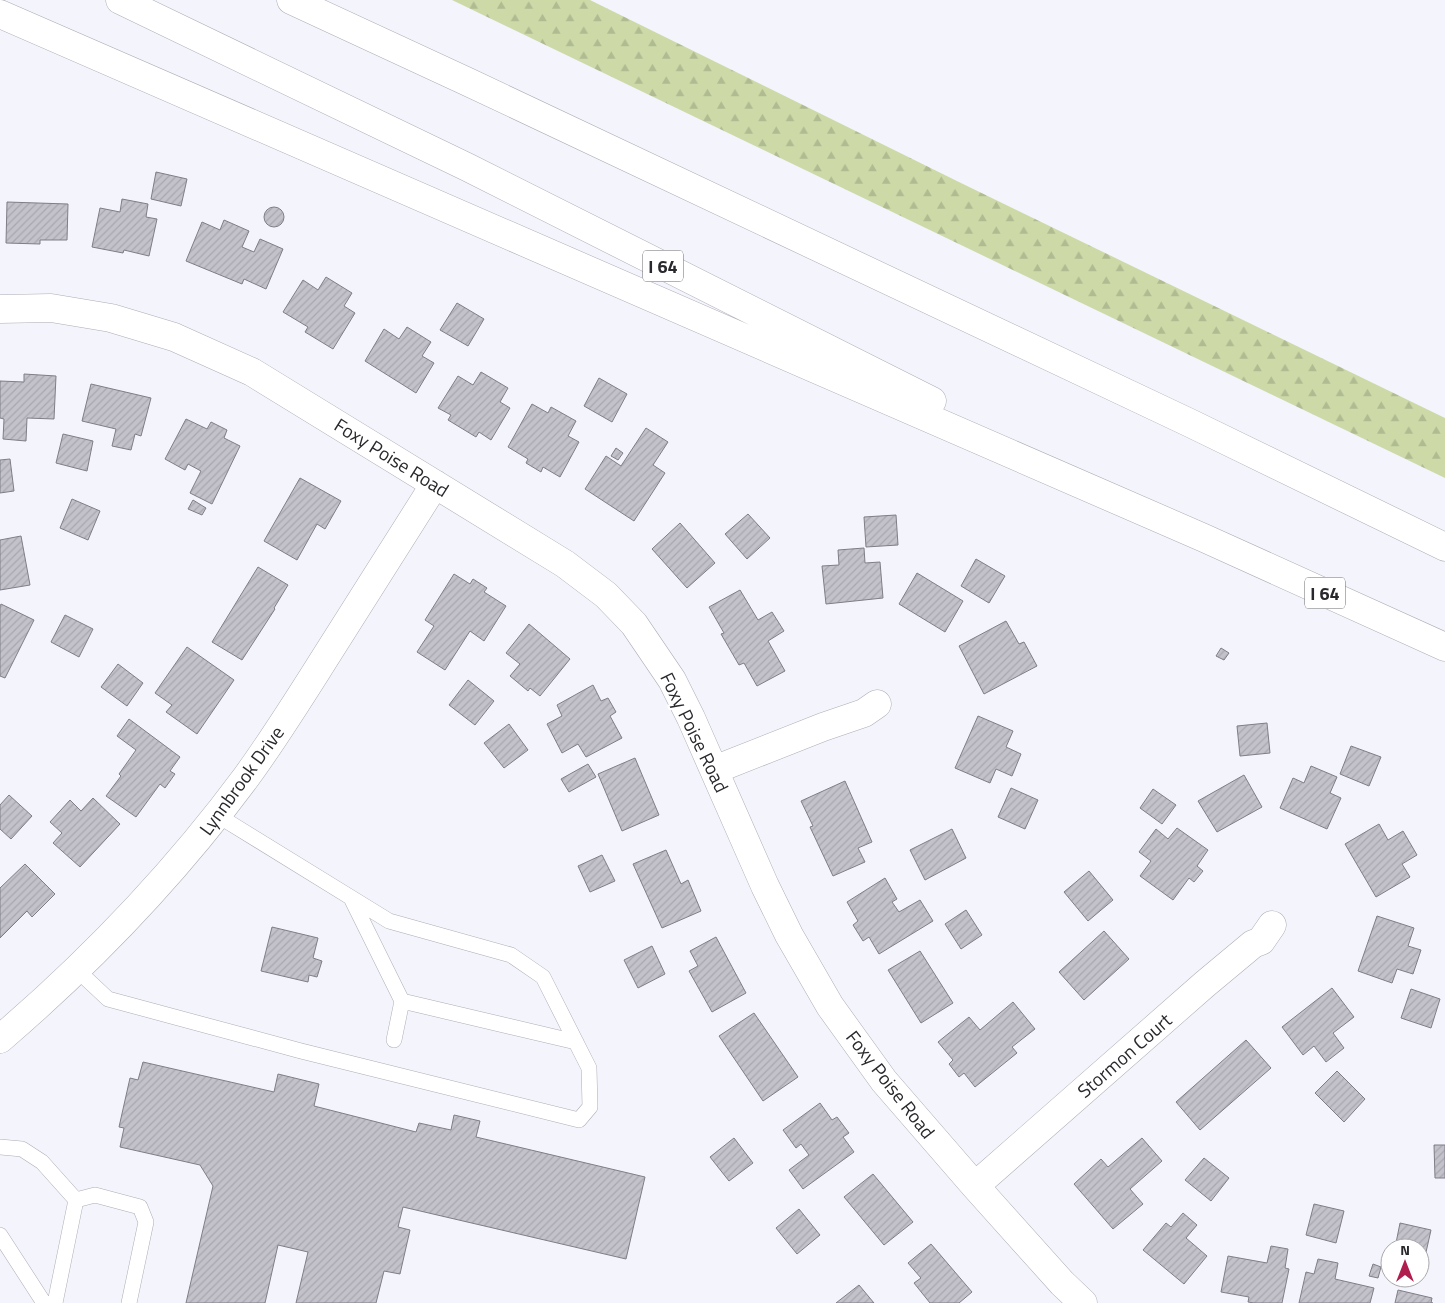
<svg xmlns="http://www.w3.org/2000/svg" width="1445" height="1303" font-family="'Titillium Web',sans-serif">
	<defs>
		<pattern id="forest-firs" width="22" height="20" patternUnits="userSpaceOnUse" patternTransform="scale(1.25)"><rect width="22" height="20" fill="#cddaa8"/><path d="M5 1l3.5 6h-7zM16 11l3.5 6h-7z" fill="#b0bb91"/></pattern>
		<pattern id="building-hatch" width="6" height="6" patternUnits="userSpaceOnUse" patternTransform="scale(1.25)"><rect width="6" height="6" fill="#c3c2cb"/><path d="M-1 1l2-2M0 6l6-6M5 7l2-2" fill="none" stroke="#a8a7af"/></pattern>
	</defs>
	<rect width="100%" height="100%" fill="#f4f4fd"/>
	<path fill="url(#forest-firs)" d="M452 0H590L961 183 1445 418V478Z"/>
	<path fill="url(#building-hatch)" stroke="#7f7e87" d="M156 172 187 179 181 206 151 199Z
		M122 199 148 204 146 217 157 219 149 256 124 250 123 253 92 247 100 208 120 212Z
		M7 202 68 204 67 240H40V244L6 243Z
		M264 217a10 10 0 1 1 20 0a10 10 0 1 1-20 0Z
		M224 220 249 231 242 247 254 252 260 239 283 249 266 289 244 279 242 284 186 261 202 222 220 230Z
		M326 277 352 293 344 306 355 313 333 349 305 332 308 327 283 312 303 280 318 290Z
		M457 303 484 319 468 346 440 330Z
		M407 327 431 342 422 356 434 363 416 393 365 361 384 329 399 339Z
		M481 372 508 388 500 402 510 408 491 440 479 432 476 437 448 420 451 415 438 408 458 376 473 385Z
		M24 374 56 376 54 419 27 418 26 441 3 439 4 419 0 418V381L24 382Z
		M599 378 627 394 612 422 584 406Z
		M91 384 151 398 141 436 135 434 131 450 112 446 116 429 82 421Z
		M532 404 548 413 551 407 576 421 568 436 579 442 560 477 543 467 541 472 526 463 528 459 508 447Z
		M186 419 207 429 211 422 227 430 224 438 240 446 212 504 190 493 201 471 188 464 185 470 165 459Z
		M646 428 668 442 653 465 665 473 634 521 585 489 606 456 621 466Z
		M63 434 93 441 87 471 56 463Z
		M616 448 623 453 618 460 611 456Z
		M10 459 14 491 0 493V460Z
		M300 478 341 501 325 529 317 524 297 560 264 541Z
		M72 499 100 511 88 540 60 528Z
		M193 500 206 508 202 515 188 509Z
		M748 514 770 538 747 559 725 534Z
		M896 515 898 545 866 547 864 517Z
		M680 523 715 563 687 588 652 549Z
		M21 536 30 585 0 590V540Z
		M864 548 865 563 880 562 883 598 826 604 822 566 839 565 838 550Z
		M976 559 1005 576 989 603 961 586Z
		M258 567 288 585 274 608 275 609 242 660 212 642Z
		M917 573 963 601 945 632 899 604Z
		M454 574 470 584 473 579 487 588 484 592 506 606 484 641 470 631 445 670 417 652 434 626 425 620Z
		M740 590 758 620 772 612 784 631 768 641 785 671 757 686 744 663 739 665 721 634 724 633 709 607Z
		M1 604 34 620 5 678 0 676V606Z
		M65 615 93 629 79 657 51 642Z
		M1006 621 1019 644 1024 642 1037 666 984 694 959 646Z
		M529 624 570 659 540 696 530 688 528 691 510 676 520 664 506 653Z
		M187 647 234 680 197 734 166 712 172 705 155 693Z
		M1221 648 1229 653 1224 660 1216 656Z
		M118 664 143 683 127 706 101 687Z
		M468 680 494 701 475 725 449 705Z
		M593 685 601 701 608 698 616 712 610 716 622 738 586 757 578 744 562 753 547 724 562 716 557 705Z
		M978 716 1013 731 1006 747 1021 754 1012 776 996 769 990 783 955 768Z
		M129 719 180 757 170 771 175 774 165 788 160 784 136 817 106 796 121 776 119 774 136 750 117 736Z
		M1267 723 1270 753 1240 756 1237 726Z
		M509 724 528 750 504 768 484 743Z
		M1351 746 1381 757 1369 786 1340 774Z
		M635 758 659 815 622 831 598 774Z
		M588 764 596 777 569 792 561 779Z
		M1311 766 1337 777 1330 793 1341 798 1327 829 1280 808 1293 778 1304 783Z
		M1244 775 1262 807 1217 832 1198 801Z
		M845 781 872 842 858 848 865 862 833 876 810 827 813 826 801 801Z
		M1011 788 1038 800 1025 829 998 817Z
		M1153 789 1176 805 1162 824 1140 808Z
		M9 795 32 816 11 839 0 829V805Z
		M93 798 120 824 80 867 53 843 62 833 50 822 70 800 81 811Z
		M1379 824 1388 840 1403 831 1417 855 1402 864 1410 877 1376 897 1345 844Z
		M1177 828 1208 850 1197 866 1203 871 1194 882 1189 878 1173 900 1140 876 1151 861 1139 852 1156 829 1168 839Z
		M952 829 966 858 925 880 910 850Z
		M666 850 681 884 688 880 701 911 662 928 633 864Z
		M602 855 615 881 590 892 578 866Z
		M25 864 55 894 32 917 27 911 0 938V888Z
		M1089 871 1113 900 1088 921 1064 892Z
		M885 878 897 899 892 902 899 912 920 900 933 921 879 954 869 937 863 941 853 925 858 921 847 902Z
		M966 910 982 935 961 949 945 924Z
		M1377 916 1414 928 1408 946 1421 950 1413 974 1397 969 1392 983 1358 971Z
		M272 927 318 938 313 958 322 961 317 977 309 975 308 982 261 971Z
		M1104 931 1129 959 1084 1000 1059 972Z
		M716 937 746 993 712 1012 689 971 698 966 690 951Z
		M652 946 665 974 638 988 624 960Z
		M920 951 953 1003 921 1023 888 970Z
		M1332 988 1354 1017 1333 1033 1344 1048 1326 1062 1314 1046 1303 1055 1282 1027Z
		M1411 989 1440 999 1431 1028 1401 1018Z
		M1013 1002 1035 1029 1012 1047 1017 1053 975 1087 964 1073 959 1077 949 1064 953 1060 938 1042 969 1017 980 1030Z
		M754 1013 798 1077 763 1101 719 1036Z
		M1246 1040 1271 1068 1200 1130 1176 1102Z
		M143 1062 274 1092 278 1074 319 1084 314 1106 416 1132 419 1123 451 1130 454 1115 480 1121 476 1137 645 1177 626 1259 403 1207 398 1227 410 1230 400 1274 384 1271 376 1303H296L308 1252 278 1245 265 1303H186L213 1186 200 1165 120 1147 124 1128 119 1127 130 1078 138 1080Z
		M1337 1071 1365 1099 1344 1122 1315 1093Z
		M820 1103 832 1120 837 1117 849 1133 843 1137 854 1152 803 1189 789 1170 809 1155 801 1144 796 1148 783 1130Z
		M734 1138 753 1163 729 1181 710 1157Z
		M1142 1138 1162 1161 1130 1189 1143 1204 1113 1229 1074 1184 1101 1159 1108 1167Z
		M1434 1145H1445V1178H1435Z
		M1204 1158 1229 1178 1211 1201 1185 1180Z
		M873 1174 913 1222 884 1245 844 1197Z
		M1314 1204 1344 1211 1336 1243 1306 1235Z
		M799 1209 820 1235 797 1254 776 1228Z
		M1183 1213 1197 1225 1186 1238 1207 1256 1184 1284 1143 1250 1166 1223 1171 1227Z
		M1400 1223 1431 1230 1424 1261 1420 1260V1248H1395Z
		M931 1244 972 1292 959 1303H930L914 1283 921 1278 908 1263Z
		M1271 1246 1288 1249 1285 1268 1289 1269 1282 1303H1254L1248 1302 1249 1297 1221 1292 1228 1256 1267 1263Z
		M1318 1259 1338 1263 1335 1279 1374 1288 1370 1303H1299L1306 1272 1314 1274Z
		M1373 1264 1381 1267 1378 1278 1369 1276Z
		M859 1285 874 1303H836Z
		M1398 1290 1432 1298 1431 1303H1433H1395Z"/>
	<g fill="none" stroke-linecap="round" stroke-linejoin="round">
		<defs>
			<path id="lane" d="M351 898 402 1001 576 1042
				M76 969 108 999 301 1051 579 1120 590 1107 589 1068 543 977 511 955 389 921 217 815
				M394 1040 402 1001
				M0 1147 22 1149 42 1162 76 1200
				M0 1235 44 1303
				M55 1303 76 1200 95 1195 140 1207 146 1222 129 1303"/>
			<path id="street" d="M0 309 51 308 111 318 174 337 252 372 565 564 606 595 634 624 672 680 691 718 765 886 789 935 830 1006 884 1081 975 1186 1062 1283 1083 1303
				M714 770 823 727 864 713 877 704
				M0 1039C91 961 176 872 247 776 276 736 302 694 328 653 364 597 399 540 435 484
				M975 1186 1205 984 1253 944 1261 941 1272 925"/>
			<path id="highway" d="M120 0 467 167 932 401
				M291 0 468 82 1190 423 1445 547
				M0 14 1204 538 1445 647"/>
		</defs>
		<use href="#lane" stroke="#adadb6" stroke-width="16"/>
		<use href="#street" stroke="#adadb6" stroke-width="29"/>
		<use href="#highway" stroke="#adadb6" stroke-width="29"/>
		<use href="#lane" stroke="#fff" stroke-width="15"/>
		<use href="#street" stroke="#fff" stroke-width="28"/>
		<use href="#highway" stroke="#fff" stroke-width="28"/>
	</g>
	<g text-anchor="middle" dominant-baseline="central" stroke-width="4.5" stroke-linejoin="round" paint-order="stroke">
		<g fill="#fff" stroke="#69696c" stroke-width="1">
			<rect x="643" y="250.5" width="40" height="31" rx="4"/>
			<rect x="1305" y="577.5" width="40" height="31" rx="4"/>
		</g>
		<g font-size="18" font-weight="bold" fill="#29292d">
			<text x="663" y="266">I 64</text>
			<text x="1325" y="593">I 64</text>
		</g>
		<g font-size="19" fill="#29292d" stroke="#fff">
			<text transform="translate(392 457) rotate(32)">Foxy Poise Road</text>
			<text transform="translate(695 732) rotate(64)">Foxy Poise Road</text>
			<text transform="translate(241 780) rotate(-54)">Lynnbrook Drive</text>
			<text transform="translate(1124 1055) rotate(-41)">Stormon Court</text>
			<text transform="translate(891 1084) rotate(52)">Foxy Poise Road</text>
		</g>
	</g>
	<g transform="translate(1405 1263)"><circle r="24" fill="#ffffff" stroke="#a9a9ab"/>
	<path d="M0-4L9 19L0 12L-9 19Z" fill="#af1e4f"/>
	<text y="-8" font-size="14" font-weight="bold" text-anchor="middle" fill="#29292d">N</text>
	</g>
</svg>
